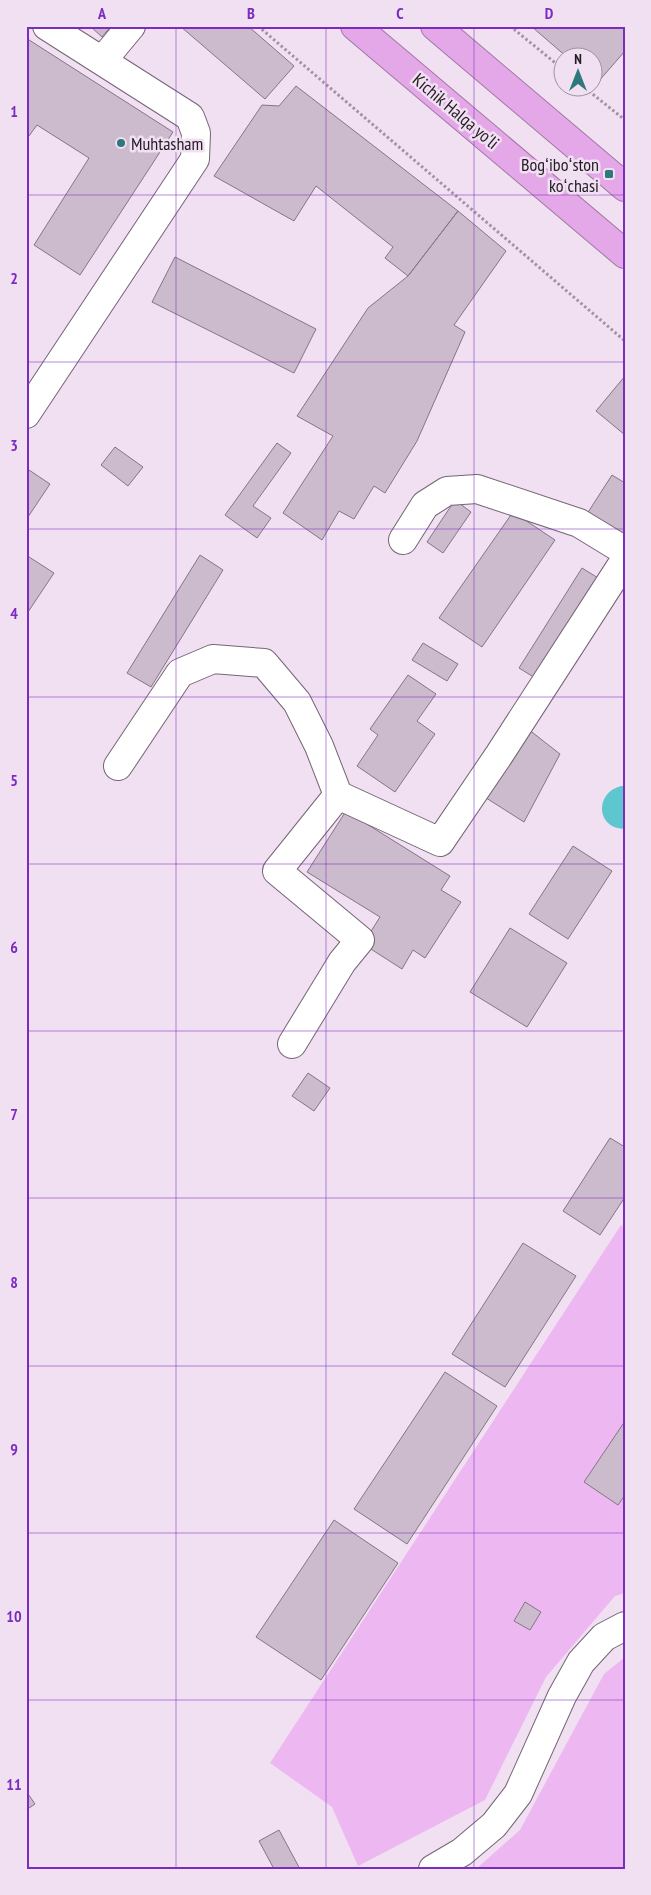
<svg xmlns="http://www.w3.org/2000/svg" width="651" height="1895" font-family="'PT Sans Narrow',sans-serif">
	<rect width="100%" height="100%" fill="#f1dff2"/>
	<path fill="#edb8f1" d="M621 1225 625 1228V1593L615 1596 546 1677 485 1800 358 1866 332 1807 270 1763Z
		M625 1657V1869H476L520 1830 604 1674Z"/>
	<path fill="#5ec6ce" d="M621 786H625V829C596 829 594 793 621 786Z"/>
	<path fill="#ccbbcd" stroke="#847585" d="M90 26H111L102 37Z
		M180 26H248L294 66 265 99Z
		M531 26H621L625 30V51L598 82 594 78V58H568Z
		M26 38 173 132 80 275 34 245 89 158 37 125 26 140Z
		M296 86 458 211 408 276 385 258 393 247 316 186 294 221 214 176 262 105 279 106Z
		M458 211 506 251 454 325 465 332 417 441 385 493 374 486 354 519 339 511 322 540 283 513 333 436 297 416 368 308 408 276Z
		M175 257 316 329 294 373 152 302Z
		M625 376V435L596 411Z
		M277 443 291 453 253 506 271 518 257 538 225 515Z
		M115 447 143 467 128 486 101 465Z
		M26 468 50 484 26 520Z
		M612 475 625 483V541L585 517Z
		M455 500 471 512 443 553 427 542Z
		M513 512 555 540 482 647 439 618Z
		M26 555 54 573 26 615Z
		M200 555 223 570 151 687 127 673Z
		M582 568 603 581 540 681 519 668Z
		M423 643 458 664 447 681 412 660Z
		M408 675 436 694 417 721 435 734 395 792 357 766 378 735 370 729Z
		M528 729 560 754 524 822 483 796Z
		M346 811 450 876 441 890 461 902 425 958 413 950 402 969 363 944 380 917 307 872Z
		M573 846 612 871 568 939 529 914Z
		M510 928 567 963 527 1027 470 992Z
		M308 1073 330 1088 314 1111 292 1096Z
		M610 1138 625 1147V1197L600 1235 563 1211Z
		M523 1243 576 1276 505 1387 452 1354Z
		M445 1372 497 1406 407 1544 354 1509Z
		M625 1421V1495L618 1505 584 1482Z
		M334 1520 398 1563 321 1680 256 1637Z
		M525 1602 541 1612 530 1630 514 1621Z
		M26 1791 35 1804 26 1810Z
		M279 1830 300 1869H274L259 1841Z"/>
	<g fill="none" stroke-linecap="round" stroke-linejoin="round">
		<defs>
			<path id="minor" d="M102 61 131 26
				M26 414 195 159 196 133 190 117 47 26
				M403 540 425 505 447 491 477 489 579 523 625 551
				M118 766 180 673 213 659 264 663 297 702 319 746 338 795
				M292 1044 342 962 360 940 277 871 338 795 440 842 499 755 625 560
				M433 1869 462 1852 494 1825 518 1794 562 1696 581 1662 604 1637 625 1626"/>
			<path id="highway" d="M355 26 625 254
				M435 26 625 187"/>
		</defs>
		<use href="#minor" stroke="#756575" stroke-width="30"/>
		<use href="#highway" stroke="#a077a3" stroke-width="30"/>
		<path stroke="#a193a2" stroke-width="3" stroke-dasharray="2.5 2.5" stroke-linecap="butt" d="M258 26 625 341
			M510 26 564 70
			M585 88 625 120"/>
		<use href="#minor" stroke="#fff" stroke-width="28"/>
		<use href="#highway" stroke="#e4a8e8" stroke-width="28"/>
	</g>
	<path fill="none" stroke="#7b2cbf" stroke-width="1" stroke-opacity="0.55" d="M176 26V1869M326 26V1869M474 26V1869M26 195H625M26 362H625M26 529H625M26 697H625M26 864H625M26 1031H625M26 1198H625M26 1366H625M26 1533H625M26 1700H625"/>
	<g fill="#2f787e" stroke="#f1dff2" stroke-width="2">
		<circle cx="121" cy="143" r="5"/>
		<rect x="604" y="169" width="10" height="10" rx="2.5"/>
	</g>
	<g text-anchor="middle" dominant-baseline="central" stroke-width="5" stroke-linejoin="round" paint-order="stroke">
		<g font-size="18" fill="#231c23" stroke="#f1dff2">
			<text transform="translate(456 111) rotate(40)">Kichik Halqa yo'li</text>
		</g>
		<g font-size="18" fill="#231c23" stroke="#f1dff2" text-anchor="start">
			<text x="131" y="143">Muhtasham</text>
			<text x="599" y="164" text-anchor="end">Bogʻiboʻston<tspan x="599" dy="21">koʻchasi</tspan></text>
		</g>
	</g>
	<rect width="651" height="1895" fill="none" stroke="#f1dff2" stroke-width="55"/>
	<g transform="translate(578 72)"><circle r="24" fill="#f1dff2" stroke="#9f919f"/>
	<path d="M0-4L9 19L0 12L-9 19Z" fill="#2f787e"/>
	<text y="-8" font-size="14" font-weight="bold" text-anchor="middle" fill="#231c23">N</text>
	</g>
	<rect x="28" y="28" width="596" height="1840" fill="none" stroke="#7b2cbf" stroke-width="2"/>
	<g font-size="16" text-anchor="middle" font-weight="bold" fill="#7b2cbf">
		<text x="102" y="19">A</text>
		<text x="251" y="19">B</text>
		<text x="400" y="19">C</text>
		<text x="549" y="19">D</text>
		<text x="14" y="117">1</text>
		<text x="14" y="284">2</text>
		<text x="14" y="451">3</text>
		<text x="14" y="619">4</text>
		<text x="14" y="786">5</text>
		<text x="14" y="953">6</text>
		<text x="14" y="1120">7</text>
		<text x="14" y="1288">8</text>
		<text x="14" y="1455">9</text>
		<text x="14" y="1622">10</text>
		<text x="14" y="1790">11</text>
	</g>
</svg>
